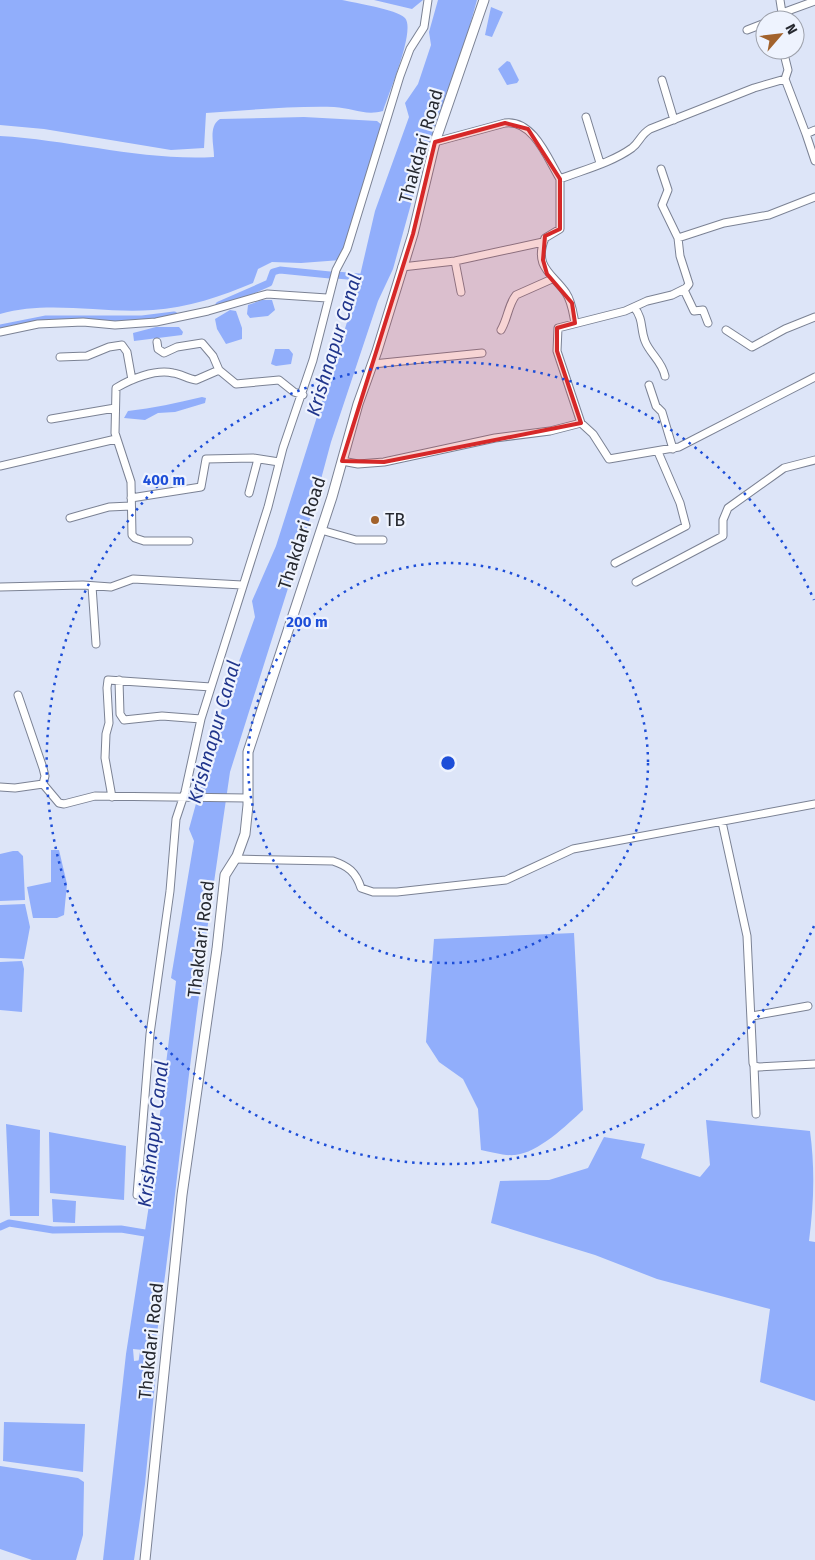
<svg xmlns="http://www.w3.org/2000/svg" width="815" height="1560" font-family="'Fira Sans',sans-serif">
	<rect width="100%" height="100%" fill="#dde5f8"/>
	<path fill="#91aefb" d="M0 0H342C355 3 396 9 405 18 416 30 388 95 383 111 365 116 352 108 334 107 291 106 249 110 206 113L204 148 171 150 44 129 0 125Z
		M374 0H423L412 9Z
		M438 0H477L454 82 436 125 416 186 393 269 378 301 331 442 313 509 230 772 202 965 204 986 200 989C184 1104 174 1219 157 1333L154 1348 143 1350 133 1349 134 1361 151 1359 149 1369 156 1373 145 1484 134 1560H103L126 1354 149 1205 176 981 171 978 194 841 189 829 223 706 255 617 252 601 276 546 355 297 375 211 409 117 405 103 418 84 431 45 429 32Z
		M491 7 503 12 492 37 485 35Z
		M507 61 510 62 519 80 517 83 507 85 498 69Z
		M304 117 377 121 383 126 341 260 301 263 272 262 258 269 253 283C222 296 187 308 153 310 102 314 50 300 0 314V136C71 140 142 161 214 157 214 145 208 126 220 119Z
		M262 300H272L275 310 268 316 250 318 247 314 248 305Z
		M230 310 236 311 242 328V339L226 344 217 329 215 319Z
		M156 327H179L183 332 182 335 134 341 133 333Z
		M275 349H289L293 354 291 364 276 366 271 364Z
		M202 397 206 398 205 403 175 412 158 413 145 420 124 418 128 411C153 408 177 403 202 397Z
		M51 850H59L67 884 64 915 57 918H33L27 887 51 882Z
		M13 851H18L23 856 25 900 0 901V854Z
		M25 904 30 927 24 959 0 958V905Z
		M574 933 583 1110C567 1125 538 1153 515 1155 505 1156 491 1152 481 1150L478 1109 463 1079 439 1062 426 1042 434 939Z
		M22 961 24 969 22 1012 0 1010V962Z
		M706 1120 810 1131C815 1168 814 1203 809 1241L815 1242V1401L760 1382 770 1309 657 1279 595 1255 491 1223 500 1181 549 1180 588 1168 604 1137 645 1144 641 1158 700 1177 710 1165Z
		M6 1124 40 1130 39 1216H10Z
		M49 1132 126 1146 124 1200 50 1193Z
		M52 1199 76 1201 75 1223 53 1222Z
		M4 1422 85 1424 83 1472 3 1461Z
		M0 1466 78 1478 84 1482 83 1535 76 1560H32L0 1549Z"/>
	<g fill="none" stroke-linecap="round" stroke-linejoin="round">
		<path stroke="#91aefb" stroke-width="7" d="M336 275 359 277
			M219 305 269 283 273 272 280 270 330 275
			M0 328 46 319H142L174 315
			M0 1227 9 1223 53 1230 121 1229 145 1233
			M141 1368 145 1342"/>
		<defs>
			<path id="minor" d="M780 0 782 13
				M776 20 782 13 815 1
				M747 30 765 23
				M783 50 788 70 785 79
				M662 80 674 120
				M586 117 600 163
				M815 130 806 134 815 161
				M435 142 505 123C533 119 548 159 560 179
				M661 169 668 190 662 205 678 238
				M455 261 461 292
				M402 267 455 261 543 242
				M684 290 694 311 703 310 708 323
				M634 307C644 320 640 328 645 341 650 354 662 361 665 376
				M575 323C573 313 572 302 566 293 553 274 533 267 545 238L560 229V179C583 170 611 163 632 148 640 142 640 135 650 129L754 88 785 79 806 134
				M501 330C508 318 508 305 516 295L552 279
				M726 330 752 347 785 329 815 317
				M0 332 38 324 83 322 115 325 156 322 208 311 267 294 327 298
				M157 342 158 349 164 353 177 347 202 343 213 356 219 370
				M60 357 87 356 109 347 122 345 127 352 132 380
				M373 364 482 353
				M649 385 656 406 662 412 673 449
				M51 419 115 408
				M581 423 593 434 609 459 679 447 815 377
				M342 461 358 464 384 462 495 438 550 431 581 423 557 351 558 328 625 311 647 301 672 295 686 288 689 284 680 256 678 238 724 223 769 215 815 197
				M0 466 116 439
				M249 493 258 459
				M131 498 201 487 206 459 253 458 279 462
				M70 518 109 507 131 506
				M321 530 356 540H383
				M189 541H144L135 538 132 535 131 482 115 433 116 388C131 379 155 369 173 373 181 374 188 379 196 380L219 370 236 384 279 380 294 392 303 395
				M615 563 686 526 680 503 658 452
				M636 582 723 536V520L728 508 784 468 815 460
				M92 586 96 644
				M0 587 83 585 111 587 133 579 242 585
				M119 680 120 714 124 720 162 716 201 719
				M18 695 43 768 45 776 43 784
				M0 787 15 788 43 784 59 803 64 804 95 796 247 798
				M112 797 105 758 106 734 109 723 107 688 108 680 211 687
				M722 822 747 936 753 1063 754 1066 759 1067 815 1064
				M235 859 333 861C348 866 356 872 361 888L373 892H397L506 880 573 849 815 804
				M752 1016 808 1006
				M754 1066 756 1114
				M137 1195 150 1034 170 891 176 819 185 792 201 719 268 507 283 448 313 360 336 270 347 249 400 76 410 49 424 27 428 0"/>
			<path id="tertiary" d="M145 1560 182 1195 217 949 225 875 237 856 245 834 248 805V752L332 497 358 404 377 351 413 234 435 142 484 0"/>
		</defs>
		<use href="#minor" stroke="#7b8294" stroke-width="9"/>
		<use href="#tertiary" stroke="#7b8294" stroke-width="11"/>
		<use href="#minor" stroke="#fff" stroke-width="7"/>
		<use href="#tertiary" stroke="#fff" stroke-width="9"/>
	</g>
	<path fill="#d62828" fill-opacity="0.2" stroke="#d62828" stroke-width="4" stroke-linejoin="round" d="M505 123 528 129 560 179V229L545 236 543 260 547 274 572 303 575 323 557 328V351L581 423 384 462 342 461 413 234 435 142Z"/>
	<g fill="none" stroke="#1d4ed8" stroke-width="2.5" stroke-dasharray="2.5 5">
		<circle cx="448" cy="763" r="200"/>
		<path d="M814 926A401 401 0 1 1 814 600"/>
	</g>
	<circle fill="#a2622c" stroke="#eef3fe" stroke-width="2" cx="375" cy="520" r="5"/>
	<g text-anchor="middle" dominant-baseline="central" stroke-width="4.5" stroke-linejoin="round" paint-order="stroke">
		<g font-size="18" fill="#262930" stroke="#eef3fe">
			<text transform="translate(421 146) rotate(-74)">Thakdari Road</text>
			<text transform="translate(302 533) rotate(-72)">Thakdari Road</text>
			<text transform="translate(201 939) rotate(-83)">Thakdari Road</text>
			<text transform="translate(151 1341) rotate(-84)">Thakdari Road</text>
		</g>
		<g font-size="18" fill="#262930" stroke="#eef3fe" text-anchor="start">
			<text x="385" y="520">TB</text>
		</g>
		<g font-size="19" font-style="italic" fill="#20358c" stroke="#eef3fe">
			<text transform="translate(334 345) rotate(-73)">Krishnapur Canal</text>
			<text transform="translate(214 732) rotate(-74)">Krishnapur Canal</text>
			<text transform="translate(153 1134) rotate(-83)">Krishnapur Canal</text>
		</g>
	</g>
	<circle cx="448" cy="763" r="8" fill="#1d4ed8" stroke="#eef3fe" stroke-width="2.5"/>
	<g font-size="15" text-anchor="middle" font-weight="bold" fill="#1d4ed8" stroke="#eef3fe" stroke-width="4.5" stroke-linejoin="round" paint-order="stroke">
		<text x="164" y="485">400 m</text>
		<text x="307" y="627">200 m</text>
	</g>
	<g transform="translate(780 35) rotate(62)"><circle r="24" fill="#eef3fe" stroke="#9ea2ac"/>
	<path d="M0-4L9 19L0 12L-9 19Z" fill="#a2622c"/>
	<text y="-8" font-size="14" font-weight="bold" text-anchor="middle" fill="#262930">N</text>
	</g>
</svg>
